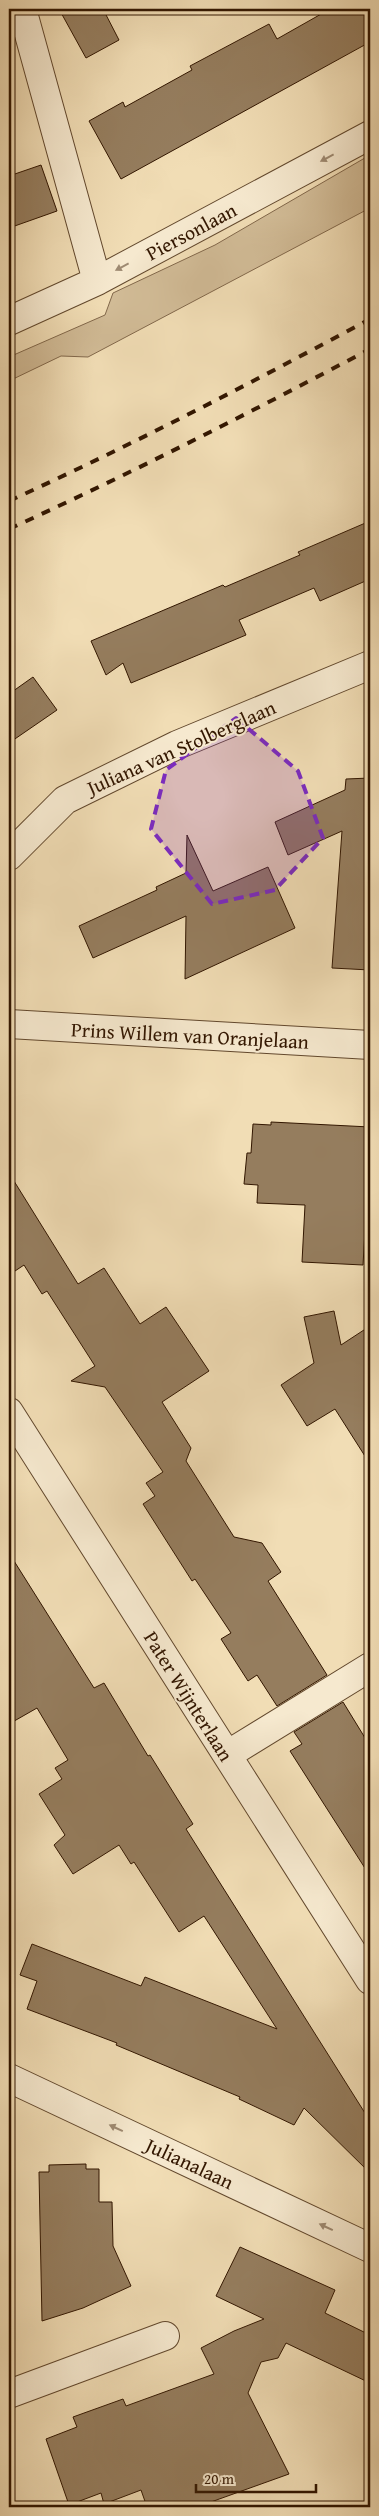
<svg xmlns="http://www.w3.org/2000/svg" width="379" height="2516" font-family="'Gentium Book Plus',serif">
	<rect width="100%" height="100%" fill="#f1ddb5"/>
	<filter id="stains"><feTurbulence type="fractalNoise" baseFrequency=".004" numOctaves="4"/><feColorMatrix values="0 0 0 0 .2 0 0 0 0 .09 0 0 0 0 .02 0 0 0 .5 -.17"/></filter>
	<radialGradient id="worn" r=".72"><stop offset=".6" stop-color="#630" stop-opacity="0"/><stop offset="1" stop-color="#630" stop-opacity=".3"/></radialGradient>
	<path fill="#d1bb96" stroke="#82684b" d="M370 155V208L88 357 61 356 9 381V357L105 315 113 293 215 245Z"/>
	<path fill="#957d5e" stroke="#321600" d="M59 9H103L119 40 86 58Z
		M330 9H370V42L121 179 89 121 123 102 125 107 192 70 190 66 269 24 277 39Z
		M41 165 57 211 9 228V176Z
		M370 521V579L320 601 314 588 239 620 246 635 131 683 123 663 106 675 91 641 223 585 225 587 300 555 298 552Z
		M33 677 57 710 9 743V694Z
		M370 778V970L332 968 342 831 288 855 275 822 345 790 346 779Z
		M187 835 213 891 268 867 295 928 185 979 186 916 93 958 79 926 157 890 156 887 186 873Z
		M271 1122 370 1127V1196H367L363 1265 302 1262 305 1205 257 1203 258 1185 244 1184 247 1153H251L253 1124 271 1125Z
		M9 1173 78 1284 104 1268 140 1324 166 1307 209 1371 162 1402 191 1448 186 1461 234 1537 262 1543 281 1572 268 1581 327 1675 277 1706 257 1675 248 1681 221 1639 231 1633 195 1579 192 1581 143 1504 155 1496 146 1483 163 1472 105 1387 71 1381 95 1366 47 1291 42 1294 24 1265 9 1275Z
		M334 1311 341 1345 370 1326V1464L335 1409 307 1426 281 1385 314 1363 304 1317Z
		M9 1553 94 1688 104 1683 148 1756 150 1755 193 1824 186 1829 370 2121V2173L304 2108 294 2125 239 2099 240 2097 116 2045 117 2043 27 2009 37 1981 20 1975 32 1944 141 1986 145 1977 277 2029 204 1916 179 1932 134 1862 131 1864 119 1845 73 1874 54 1845 65 1835 39 1794 62 1779 55 1768 68 1760 37 1708 9 1724Z
		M343 1702 370 1746V1876L290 1751 302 1744 294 1732Z
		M86 2164V2169H99V2202H112L113 2246 131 2286 83 2308 42 2321 39 2172H49V2165Z
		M240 2247 335 2290 325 2313 370 2335V2383L286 2343 278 2358 261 2362 248 2393 289 2474 197 2507H147L141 2490 104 2504 101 2493 69 2505 46 2439 77 2427 73 2417 123 2399 126 2406 214 2374 201 2348 234 2331 264 2319 216 2296Z"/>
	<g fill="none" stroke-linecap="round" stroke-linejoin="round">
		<defs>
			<path id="minor" d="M22 9 97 281
				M9 321 97 281 370 135
				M9 856 65 800 177 745 370 665
				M9 1024 370 1045
				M9 1412 370 1980
				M227 1755 370 1667
				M9 2078 370 2248
				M9 2394 165 2336"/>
		</defs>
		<use href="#minor" stroke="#62482d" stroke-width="30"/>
		<use href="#minor" stroke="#f6e9cf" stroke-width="28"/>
		<path stroke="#321600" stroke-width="4" stroke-dasharray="9 9" stroke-linecap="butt" d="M9 501C132 445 251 383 370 319
			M9 529C132 473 251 412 370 349"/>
	</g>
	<defs><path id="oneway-solid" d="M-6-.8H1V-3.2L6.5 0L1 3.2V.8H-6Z" transform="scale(1.25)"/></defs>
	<g fill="#9e8a72">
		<use href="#oneway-solid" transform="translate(327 158) rotate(152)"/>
		<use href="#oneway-solid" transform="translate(122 267) rotate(152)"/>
		<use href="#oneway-solid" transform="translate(116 2128) rotate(-155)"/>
		<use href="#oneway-solid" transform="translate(326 2227) rotate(-155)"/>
	</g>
	<path fill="#7b2cbf" fill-opacity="0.2" stroke="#7b2cbf" stroke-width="4" stroke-dasharray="10 6" stroke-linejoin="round" d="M236 718 298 771 323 838 275 890 212 904 151 829 166 770Z"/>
	<g text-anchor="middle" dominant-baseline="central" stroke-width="4" stroke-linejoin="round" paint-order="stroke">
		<g font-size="20" fill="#321600" stroke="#f6e9cf">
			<text transform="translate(191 231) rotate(-28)">Piersonlaan</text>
			<text transform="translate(181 747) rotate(-24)">Juliana van Stolberglaan</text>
			<text transform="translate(190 1035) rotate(3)">Prins Willem van Oranjelaan</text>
			<text transform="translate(189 1696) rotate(58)">Pater Wijnterlaan</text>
			<text transform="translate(190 2163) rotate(25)">Julianalaan</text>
		</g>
	</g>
	<rect width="379" height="2516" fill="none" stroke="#f1ddb5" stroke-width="30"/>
	<rect x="10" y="10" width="359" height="2496" fill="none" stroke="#321600" stroke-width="2.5"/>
	<rect x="15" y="15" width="349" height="2486" fill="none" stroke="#321600"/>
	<path d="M196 2484v8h120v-8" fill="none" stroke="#321600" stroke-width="2.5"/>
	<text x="204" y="2484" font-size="15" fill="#321600" stroke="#f6e9cf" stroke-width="4" paint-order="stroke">20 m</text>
	<rect width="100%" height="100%" filter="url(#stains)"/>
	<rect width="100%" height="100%" fill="url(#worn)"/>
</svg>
